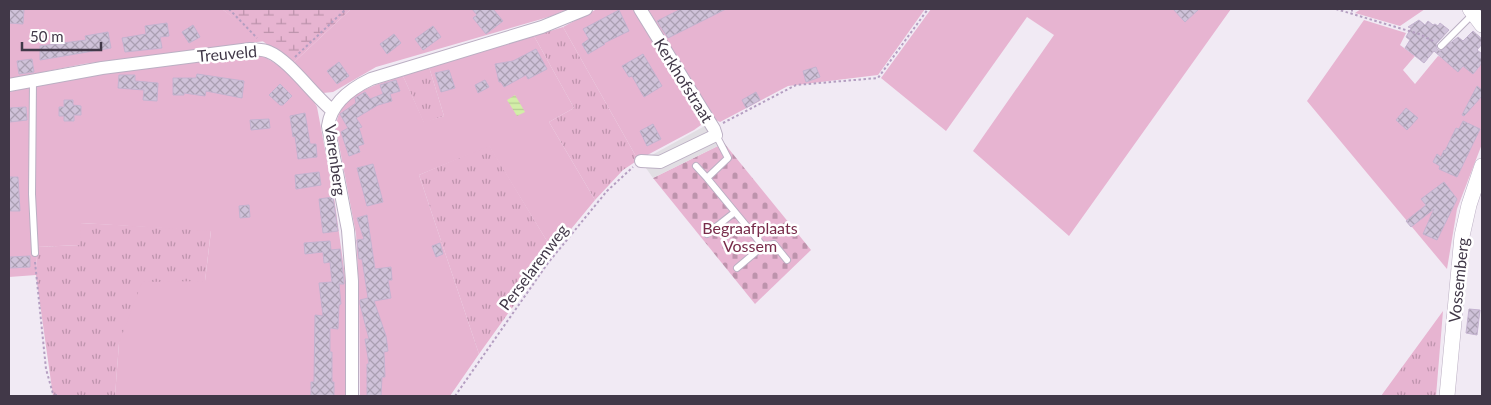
<svg xmlns="http://www.w3.org/2000/svg" width="1491" height="405" font-family="Lato,sans-serif">
	<defs>
		<pattern id="grass-tufts" width="24" height="20" patternUnits="userSpaceOnUse" patternTransform="scale(1.25)"><rect width="24" height="20" fill="#e7b4d1"/><path d="M3 7l-1-3M5 7V3M7 7l1-3M15 17l-1-3M17 17v-4M19 17l1-3" fill="none" stroke="#bd93ac"/></pattern>
		<pattern id="wetland-marsh" width="20" height="14" patternUnits="userSpaceOnUse" patternTransform="scale(1.25)"><rect width="20" height="14" fill="#e7b4d1"/><path d="M1 5h8M5 5V1M11 12h8M15 12V8" fill="none" stroke="#bd93ac"/></pattern>
		<pattern id="cemetery-stones" width="16" height="16" patternUnits="userSpaceOnUse" patternTransform="scale(1.25)"><rect width="16" height="16" fill="#e7b4d1"/><path d="M2 7V4a2 2 0 0 1 4 0v3zM10 15v-3a2 2 0 0 1 4 0v3z" fill="#bd93ac"/></pattern>
		<pattern id="water-rules" width="6" height="5" patternUnits="userSpaceOnUse" patternTransform="scale(1.25)"><rect width="6" height="5" fill="#d3eea8"/><path d="M0 2.5h6" fill="none" stroke="#b6cd92"/></pattern>
		<pattern id="building-cross-hatch" width="8" height="8" patternUnits="userSpaceOnUse" patternTransform="scale(1.25)"><rect width="8" height="8" fill="#cfc2d9"/><path d="M0 0l8 8M0 8l8-8" fill="none" stroke="#aa9fb2"/></pattern>
	</defs>
	<rect width="100%" height="100%" fill="#f1eaf4"/>
	<path fill="url(#grass-tufts)" d="M563 27 638 160 623 170 595 200 549 122 574 108 534 36Z
		M429 67 444 116 424 123 403 76Z
		M489 145 553 251 479 354 419 175Z
		M80 223 211 230 205 281 119 343 115 396H53L36 275 37 247 80 245Z
		M1443 311 1436 396H1381Z"/>
	<path fill="url(#wetland-marsh)" d="M222 9H351L292 64Z"/>
	<path fill="url(#cemetery-stones)" d="M724 143 811 250 755 304 653 178Z"/>
	<path fill="#e7b4d1" d="M9 9H222L265 41 83 64 9 79Z
		M351 9H568L552 16 376 67 333 92 323 93 292 64Z
		M597 9H634L702 120 701 125 694 130 638 160 563 27Z
		M648 9H925L878 75 788 86 720 122 712 118Z
		M931 9H1231L1069 236 973 151 1054 35 1027 17 946 131 881 78Z
		M1361 9H1425L1400 26 1355 13Z
		M1364 20 1406 33 1400 45 1415 56 1403 70 1415 84 1438 56 1463 64 1474 73 1482 63V144L1457 209 1447 269 1307 101Z
		M534 36 574 108 549 122 595 200 553 251 489 146 419 175 479 354 450 396H360L359 293 356 234 336 129C337 93 376 85 403 76L424 122 444 116 429 67Z
		M258 54C278 62 307 87 317 107L334 197 346 283 345 396H115L119 343 142 282 205 281 211 231 81 223 80 245 37 247 36 275 9 277V92L79 76Z"/>
	<path fill="#e1dee3" d="M712 122 724 143 653 178 641 161Z"/>
	<path fill="url(#water-rules)" d="M515 95 525 112 517 116 507 100Z"/>
	<path fill="url(#building-cross-hatch)" stroke="#c4b3d0" d="M9 9H24L23 24 9 23Z
		M472 9H493L503 21 486 34 473 18 477 15Z
		M681 9H726L668 38 657 21Z
		M1173 9H1199L1185 22Z
		M619 10 629 31 604 43 605 44 588 54 582 44 589 39 583 29Z
		M1419 20 1425 25 1428 21 1433 25 1435 24 1438 26 1440 23 1449 30 1436 44 1437 49 1440 51 1458 37 1463 41 1473 31 1482 39V44L1477 50 1482 54V63L1473 74 1463 66 1458 72 1434 51 1424 63 1405 48 1410 40 1406 37 1411 28 1408 27Z
		M167 23 169 36 160 37 162 48 125 52 122 38 146 34 145 26Z
		M193 25 200 37 189 43 182 32Z
		M433 26 441 37 423 50 415 39Z
		M108 32 111 48 40 60V46L86 40 85 36Z
		M394 34 401 43 387 54 380 44Z
		M536 49 547 69 528 79 526 75 504 87 501 82H499L495 64 513 61Z
		M643 54 662 86 644 97 632 76 629 77 622 66Z
		M32 59 34 72 19 74 17 61Z
		M339 62 349 76 337 84 327 71Z
		M816 67 820 77 806 82 803 71Z
		M449 70 455 88 441 92 435 73Z
		M197 74 244 81 242 98 206 91 205 96 184 93V95H173V78H196Z
		M119 75H135V81L158 83 157 101 143 100 144 90 118 88Z
		M396 80 400 91 390 94 392 101 378 105 356 118 362 127 359 128 364 144 358 146 360 152 349 156 341 132 348 128 340 114 356 103 355 98 365 92 370 99 383 94 380 85Z
		M485 80 489 87 478 93 475 85Z
		M280 84 292 96 283 105H280L269 95Z
		M1477 86 1482 90V96L1464 116 1462 115Z
		M756 92 760 100 746 108 742 100Z
		M64 100H73V105L81 106V115H74V121H64V116H59V107H64Z
		M26 107 27 120 10 122 9 108Z
		M1406 108 1418 118 1407 130 1396 120Z
		M305 113 310 144H316L317 157 298 159 295 136 293 137 290 116Z
		M269 119 270 128 251 130 250 120Z
		M1463 121 1480 129 1457 177 1439 169 1440 166 1433 162 1437 154 1441 157 1444 150 1445 151 1456 128 1459 129Z
		M653 124 661 139 647 146 640 131Z
		M373 164 383 202 367 206 357 168Z
		M319 172 321 185 296 189 295 175Z
		M9 177H18L20 211H9Z
		M1444 182 1457 199 1437 240 1423 234 1434 209 1411 227 1406 221 1426 205 1421 199Z
		M333 197 338 231 323 233 319 199Z
		M249 205 250 217 240 218 239 206Z
		M367 215 375 269 391 267 392 280H388L391 298 374 301 386 336 388 351 384 352 385 377H382L381 396H367V364H369L365 339H369L360 304V300L368 298 362 259H359L357 240 364 239 357 218Z
		M330 241 331 250 340 249 344 281V284H339L341 304 339 305 338 329 330 328V352H332V382H334V396H311V382H314L315 315 323 316 319 283 332 282 330 262 324 263 323 252 305 254 304 243Z
		M440 243 443 254 436 257 432 246Z
		M30 256V267L10 268V257Z
		M1469 309 1480 310 1477 335 1466 333Z"/>
	<g fill="none" stroke-linecap="round" stroke-linejoin="round">
		<defs>
			<path id="service" d="M1441 46 1473 14
				M33 80 32 194 35 253
				M716 135 728 158 707 178 763 246 737 268
				M696 166 707 178
				M707 234 735 212
				M763 246 774 244 787 260"/>
			<path id="minor" d="M640 9 714 129 716 135 660 162 641 161
				M9 85 102 68 250 49C256 50 263 49 269 52 289 60 314 96 333 111
				M352 396V281L348 230 328 126C331 103 352 88 371 79L542 27 586 9"/>
			<path id="tertiary" d="M1470 9 1482 25
				M1447 396 1462 236 1469 205 1482 166"/>
		</defs>
		<use href="#service" stroke="#bbafc3" stroke-width="8"/>
		<use href="#minor" stroke="#bbafc3" stroke-width="14"/>
		<use href="#tertiary" stroke="#bbafc3" stroke-width="16"/>
		<path stroke="#b49ec1" stroke-width="2" stroke-dasharray="2.5 2.5" stroke-linecap="butt" d="M229 9 257 38
			M1336 9 1419 34 1435 42
			M1352 9V12
			M295 57 346 9
			M723 123 796 85 878 78 928 9
			M35 262 46 369 53 394 59 396
			M455 396 548 263 607 191 633 167"/>
		<use href="#service" stroke="#fff" stroke-width="6"/>
		<use href="#minor" stroke="#fff" stroke-width="12"/>
		<use href="#tertiary" stroke="#fff" stroke-width="15"/>
	</g>
	<g text-anchor="middle" dominant-baseline="central" stroke-width="5" stroke-linejoin="round" paint-order="stroke">
		<g font-size="16" fill="#413848" stroke="#fff">
			<text transform="translate(227 53) rotate(-5)">Treuveld</text>
			<text transform="translate(684 80) rotate(58)">Kerkhofstraat</text>
			<text transform="translate(336 160) rotate(82)">Varenberg</text>
			<text transform="translate(533 267) rotate(-53)">Perselarenweg</text>
			<text transform="translate(1458 280) rotate(-84)">Vossemberg</text>
		</g>
		<g font-size="16" fill="#782c4a" stroke="#fff">
			<text x="750" y="227">Begraafplaats<tspan x="750" dy="18">Vossem</tspan></text>
		</g>
	</g>
	<rect width="1491" height="405" fill="none" stroke="#413848" stroke-width="20"/>
	<path d="M22 42v8h79v-8" fill="none" stroke="#413848" stroke-width="2.5"/>
	<text x="30" y="42" font-size="15" fill="#413848" stroke="#ffffff" stroke-width="4" paint-order="stroke">50 m</text>
</svg>
